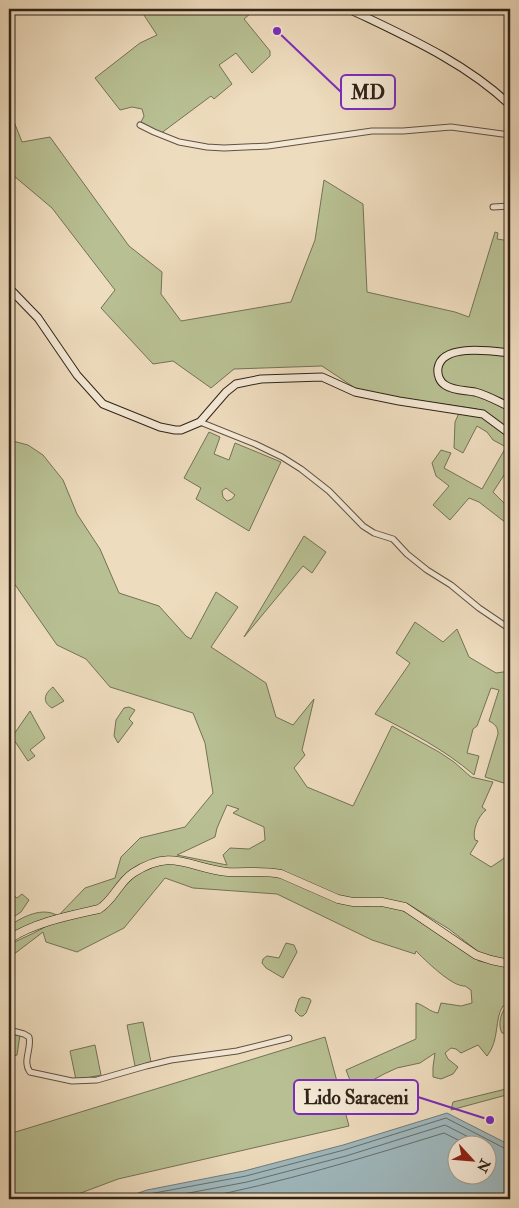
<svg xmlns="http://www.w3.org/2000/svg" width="519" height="1208" font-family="'IM FELL Double Pica',serif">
	<rect width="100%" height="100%" fill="#eedcbe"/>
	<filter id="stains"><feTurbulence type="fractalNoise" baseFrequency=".004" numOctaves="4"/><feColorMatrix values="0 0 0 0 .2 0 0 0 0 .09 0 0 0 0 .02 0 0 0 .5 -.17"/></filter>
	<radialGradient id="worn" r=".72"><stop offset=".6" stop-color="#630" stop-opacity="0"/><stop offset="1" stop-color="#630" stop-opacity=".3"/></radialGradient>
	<path fill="#b8c093" stroke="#747256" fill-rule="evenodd" d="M140 9H256L244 19 270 51V56L252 73 236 53 219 65 232 84 214 99 211 96 160 134 141 122 144 116 142 109 132 107 120 110 95 78 140 43 157 35Z
		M9 109 22 142 50 137 129 246 162 272 161 294 181 321 291 302 315 240 324 180 363 204 367 292 455 312 469 317 495 232 498 233 497 239 510 241V431L477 409 361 392 322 366 234 369 211 388 173 361 153 364 101 308 115 290 52 208 14 176 9 166Z
		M459 413 484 417 510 435V466L493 492 510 509V526L479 502 469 498 450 520 433 505 449 486 436 476 432 463 441 450 451 453 444 468 482 489 506 447 493 440 487 432 477 426 463 453 454 448 455 422Z
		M209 432 220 437 214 454 229 460 235 443 281 462 249 531 196 499 201 488 184 478ZM226 488 235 495 232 499 227 501 223 497 222 491Z
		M9 440 28 445 43 455 63 480 77 514 100 549 119 593 159 606 186 636 191 639 216 592 238 607 211 647 266 683 276 717 293 725 314 699 302 750 305 755 294 768 307 787 353 806 392 726 439 752 454 762 471 777 493 782 482 807 486 810C478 816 472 831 475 840L478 841 470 854 491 867 503 859 510 849V961L480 953 449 929 408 904 394 901H362L365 906 376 905 392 907 409 913 479 961 510 967V1005L503 1006C494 1019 500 1040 487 1056L478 1045 461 1053 456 1049 451 1048 445 1053 448 1059 458 1067 453 1074 441 1079 433 1077V1067L435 1053 420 1063 397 1068 384 1074 373 1080 367 1087C369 1104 379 1099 361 1113L358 1101 346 1070 416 1039V1003C424 1005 430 1012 438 1013L441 1003 461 1006 472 1003 471 990 465 986C452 987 425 960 416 951L415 954 372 940 277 894 193 888 165 878 124 928 77 952 46 942 43 932 9 958V945C23 937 45 930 55 919L9 937V926C22 917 43 906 58 916L85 888 115 878 121 857 140 838 185 827 213 793 205 743 193 713 110 687 86 659 57 645 9 576ZM227 805 239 809 233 813 264 827 265 840 249 849 230 848 223 855 227 865 177 855 215 837 217 828Z
		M304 536 326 552 312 573 303 566 244 637Z
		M415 622 443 642 457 629 469 657 496 673 510 671V785L485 777 498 734C498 727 495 724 489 721L499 690 491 688 477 726 473 729 467 753 479 756 474 775C444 749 410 732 375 714L410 663 396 653Z
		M53 687 64 701 52 708C42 702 44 694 53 687Z
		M129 707 135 710 129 719 133 723 118 743 114 736 116 720 124 708Z
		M30 711 45 738 30 750 35 756 28 761 12 737Z
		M9 891 17 898 22 894 29 900 21 912 9 920Z
		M286 943 294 945 297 952 283 978 266 968 262 963 263 959 267 956 279 958Z
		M302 997 310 999 311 1001 306 1013 303 1016H300L295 1011 299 999Z
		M505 1008H510V1018H506L504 1028 510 1029V1034L502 1033C498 1026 500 1015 505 1008Z
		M143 1022 151 1062 135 1066 127 1025Z
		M9 1033 20 1035 17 1055 14 1056 9 1084Z
		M325 1037 349 1126 118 1179 65 1199H9V1134Z
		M95 1045 101 1075 76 1080 70 1051Z
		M510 1088V1094L451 1110 453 1102Z"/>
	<path fill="#9fb8bd" stroke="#737c7b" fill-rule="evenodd" d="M447 1113 510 1145V1199H121L147 1190 244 1171 343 1145ZM456 1146H486V1176H456Z"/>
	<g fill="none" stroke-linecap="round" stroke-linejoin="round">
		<path stroke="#686e6a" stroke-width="1" d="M136 1199 149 1194 246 1176 344 1150 446 1118 506 1149H510
			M157 1199 247 1182 346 1156 445 1125 486 1146
			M197 1199C281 1183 363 1158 444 1133L470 1146"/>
		<defs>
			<path id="street" d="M140 125 154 132 179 142 207 147 224 148 268 146 372 131H403L451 127 510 135
				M493 207 510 206
				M200 422 255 444 282 457 301 469 329 491 363 526 374 533 393 539 407 554 427 570 451 585 479 608 510 629
				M9 1030 24 1034 29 1037C32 1049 22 1061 30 1072L72 1081 97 1080 146 1066 171 1060 237 1051 289 1038"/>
			<path id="secondary" d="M349 9C405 36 465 62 510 105
				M9 288 38 318 77 375 103 404 160 427 175 430H181L200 422 226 392 236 384 261 379 322 377 355 392 399 401 483 414 510 434
				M510 353C492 351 442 343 438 368 437 375 440 382 445 385 454 391 465 390 475 392 487 395 499 402 510 407"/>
			<path id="primary" d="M9 939C36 922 68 916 99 909 114 900 118 883 133 873 173 847 188 868 228 872 246 873 263 870 281 874L338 899 353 902H382L405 907 476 955 491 960 510 964"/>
		</defs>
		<use href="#street" stroke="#605142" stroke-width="7"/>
		<use href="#secondary" stroke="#302318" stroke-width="9"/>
		<use href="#primary" stroke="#302318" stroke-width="9"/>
		<use href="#street" stroke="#f4e8d5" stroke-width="5"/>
		<use href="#secondary" stroke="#f4e8d5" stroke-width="7"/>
		<use href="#primary" stroke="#eedcbe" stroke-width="8"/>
		<path stroke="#302318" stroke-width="1" stroke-dasharray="9 9" stroke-linecap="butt" d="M505 1025H510"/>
	</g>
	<path fill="none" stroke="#7b2cbf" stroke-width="2" d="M277 31L341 92M490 1120L418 1097"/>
	<g fill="#7b2cbf" stroke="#f4e8d5" stroke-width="2">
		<circle cx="277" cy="31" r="5"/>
		<circle cx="490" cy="1120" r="5"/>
	</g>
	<g fill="#f4e8d5" stroke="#7b2cbf" stroke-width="2">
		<rect x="341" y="75" width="54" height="34" rx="5"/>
		<rect x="294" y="1080" width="124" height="34" rx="5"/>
	</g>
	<g font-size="19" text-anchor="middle" font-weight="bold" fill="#302318">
		<text x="368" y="99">MD</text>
		<text x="356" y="1104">Lido Saraceni</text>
	</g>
	<rect width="519" height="1208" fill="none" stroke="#eedcbe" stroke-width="30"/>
	<rect x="10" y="10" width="499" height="1188" fill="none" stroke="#302318" stroke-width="2.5"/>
	<rect x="15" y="15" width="489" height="1178" fill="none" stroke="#302318"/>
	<g transform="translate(472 1160) rotate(116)"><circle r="24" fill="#f4e8d5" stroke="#a69989"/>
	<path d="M0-4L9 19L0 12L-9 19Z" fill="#8f2418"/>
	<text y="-8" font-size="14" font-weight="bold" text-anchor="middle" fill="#302318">N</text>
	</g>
	<rect width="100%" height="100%" filter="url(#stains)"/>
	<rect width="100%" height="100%" fill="url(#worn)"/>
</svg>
